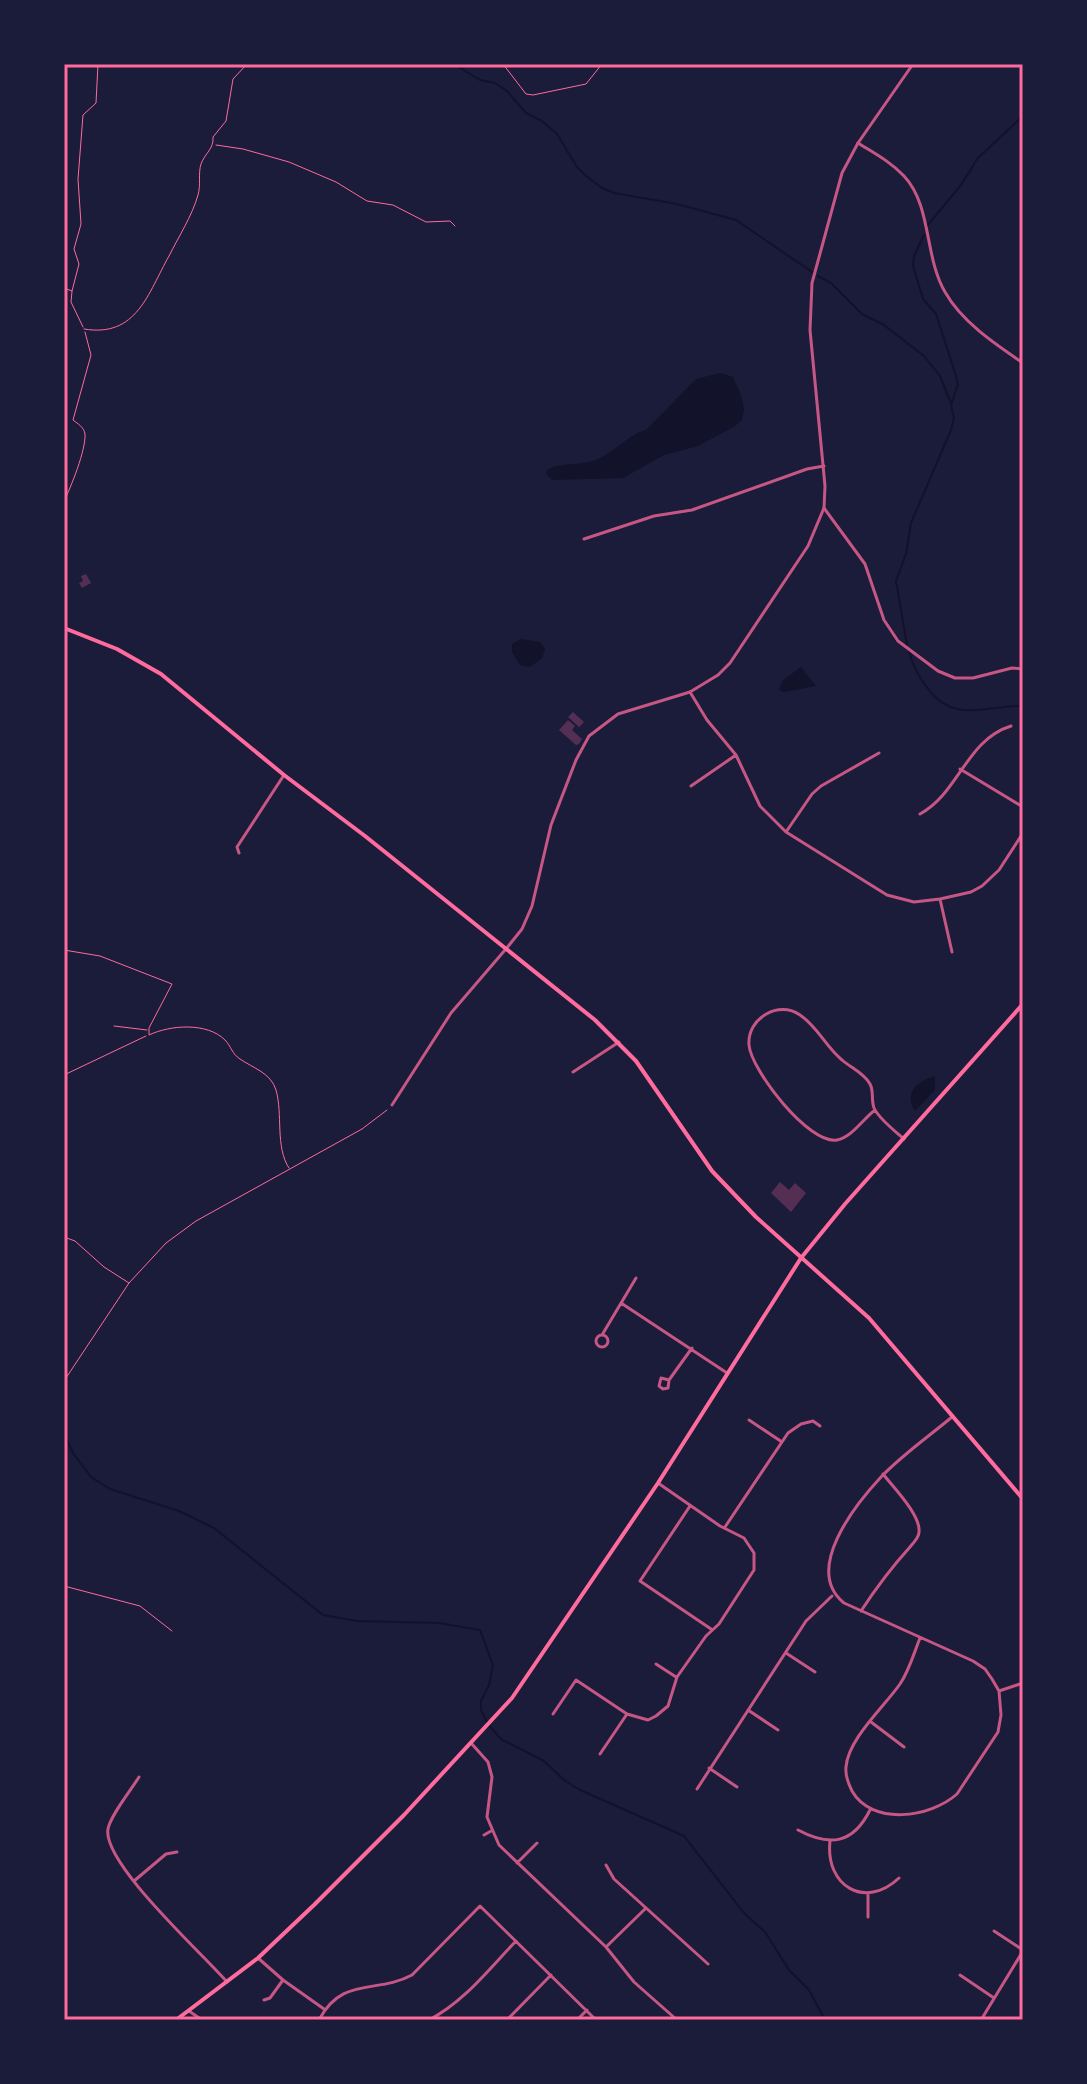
<svg xmlns="http://www.w3.org/2000/svg" width="1087" height="2084" font-family="Signika,sans-serif">
	<rect width="100%" height="100%" fill="#1b1b3a"/>
	<path fill="#12122b" d="M720 373 733 377 741 395 744 409 742 420 735 426 698 446 664 455 623 478 552 480 546 474 548 469C564 462 583 466 598 459 615 452 629 434 646 430L696 379Z
		M521 639 540 642 545 649 542 658 530 667 520 665 512 652V644Z
		M801 667 816 686 784 692 779 690 782 681Z
		M935 1076V1090L915 1111C903 1094 918 1080 935 1076Z"/>
	<g fill="none" stroke-linecap="round" stroke-linejoin="round">
		<path stroke="#12122b" stroke-width="2" d="M454 64 480 80 495 83 507 91 526 113 542 121 557 134 577 167 586 176 602 188 614 193 677 204 736 220 812 272
			M927 226 961 185 978 158 1023 116
			M818 276 831 283 862 314 884 325 924 356 940 376 951 403
			M907 645 896 581 906 554 911 523 951 430 954 418 951 405 958 384 956 376 936 314 923 299 913 266 914 256 924 235
			M909 651C913 667 919 678 929 690 955 724 987 705 1023 706
			M64 1434 73 1453 91 1477 110 1489 179 1511 214 1528 323 1615 357 1621 439 1623 480 1630 493 1665 489 1685 481 1701V1710L488 1724 501 1739 544 1761 564 1780 580 1790 684 1836 744 1913 765 1932 789 1970 809 1990 825 2020"/>
	</g>
	<path fill="#542f53" d="M86 574 91 583 82 588 79 583 83 581 81 576Z
		M573 712 584 722 579 727 568 717Z
		M568 720 575 726 572 730 582 739 579 744 576 745 559 730Z
		M780 1182 789 1190 795 1183 806 1193 791 1212 771 1193Z"/>
	<g fill="none" stroke-linecap="round" stroke-linejoin="round">
		<path stroke="#ff6b9d" stroke-width="1" d="M503 64 526 94 533 95 586 84 602 64
			M216 145 243 149 289 162 336 182 367 201 393 205 426 222 450 221 455 226
			M64 288 72 291 71 302 83 327
			M72 291 79 264 74 249 81 224 78 179 83 115 96 103 98 64
			M84 329C137 338 148 293 169 256 179 236 192 216 198 195 201 185 198 173 201 164 205 153 214 149 213 137L226 121 233 79 247 64
			M64 501C71 487 86 450 85 434 84 427 78 424 73 420L91 355 85 332
			M64 950 100 956 172 984 149 1028V1035C170 1025 207 1022 225 1040 231 1046 232 1054 240 1059 253 1068 271 1073 276 1090 283 1114 275 1147 289 1168
			M114 1026 147 1030
			M64 1075 146 1036
			M64 1237 75 1241 104 1267 129 1283 64 1381
			M129 1283 166 1243 196 1221 362 1129 387 1110
			M64 1586 140 1606 172 1631"/>
		<path stroke="#c65784" stroke-width="3" d="M858 143C874 153 891 162 904 176 932 206 924 256 945 292 962 322 995 344 1023 363
			M824 508 865 564 884 620 898 641 938 671 955 678H973L1012 668 1023 669
			M584 539 654 516 692 510 807 469 824 466
			M690 692 707 720 736 755 760 806 786 832 887 895 914 902 940 899 971 892 982 886 999 870 1023 833
			M960 769 1023 807
			M691 786 736 755
			M920 814C959 793 966 740 1011 726
			M786 832 812 794 821 786 879 753
			M239 853 237 847 284 775
			M940 899 952 952
			M573 1072 619 1042
			M392 1105 451 1013 505 950
			M875 1110C863 1119 852 1137 837 1140 809 1145 751 1070 749 1045 747 1018 779 1000 800 1015 817 1026 826 1047 842 1060 851 1068 864 1073 870 1084 874 1091 871 1100 874 1108 879 1119 895 1131 904 1139
			M621 1303 727 1373
			M602 1335 636 1278
			M596 1341a6 6 0 1 1 12 0a6 6 0 1 1-12 0Z
			M669 1380 661 1378 659 1386 663 1389 668 1388 669 1380 692 1348
			M749 1420 782 1442
			M690 1506 640 1581 711 1629
			M725 1527 788 1433 801 1424 813 1421 820 1426
			M861 1611C876 1588 891 1568 910 1547 913 1543 919 1538 919 1532 921 1515 893 1487 883 1474
			M920 1638C914 1653 909 1671 900 1684 884 1707 848 1739 846 1767 845 1776 848 1783 852 1791 872 1826 930 1818 957 1794L998 1732 1001 1715 999 1691 992 1679 985 1669 973 1661 844 1603C803 1570 855 1505 881 1477 902 1455 928 1437 952 1417
			M786 1653 815 1672
			M656 1664 676 1677
			M999 1691 1023 1683
			M748 1710 778 1730
			M553 1714 576 1680 627 1714 648 1720 656 1716 668 1706 677 1677 706 1636 719 1624 754 1570V1553L744 1538 720 1526 658 1483
			M871 1722 904 1747
			M471 1743 488 1762 492 1777 487 1817 499 1845 606 1947 634 1982 677 2020
			M600 1754 627 1714
			M709 1768 737 1787
			M139 1777C131 1790 110 1816 108 1829 102 1863 203 1954 227 1982
			M697 1789 806 1621 832 1596
			M798 1830C830 1847 853 1844 870 1810
			M484 1835 491 1831
			M830 1841C825 1886 865 1910 899 1878
			M517 1863 537 1843
			M606 1865 614 1879 708 1964
			M134 1881 166 1854 177 1852
			M868 1917V1893
			M994 1931 1023 1950
			M606 1947 645 1909
			M258 1958 283 1980 324 2009
			M960 1975 994 1998
			M264 2000 270 1998 283 1980
			M189 2011 202 2020
			M319 2020C342 1976 377 1994 412 1975L480 1906 596 2020
			M429 2020C464 2002 490 1968 516 1941
			M507 2020 551 1975
			M577 2020 587 2010
			M981 2020 1023 1951"/>
		<path stroke="#c65784" stroke-width="3" d="M506 949 522 929 532 906 551 825 576 760 589 736 618 714 690 692 718 675 730 663 808 546 824 508 825 486 810 330 812 283 842 173 858 143 913 64"/>
		<path stroke="#ff6b9d" stroke-width="4" d="M64 628 117 649 161 674 284 775 365 836 595 1020 636 1061 712 1171 756 1217 869 1318 1023 1499
			M176 2020 258 1958 314 1905 404 1815 512 1698 658 1483 801 1258 845 1204 1023 1004"/>
	</g>
	<rect width="1087" height="2084" fill="none" stroke="#1b1b3a" stroke-width="132"/>
	<rect x="66" y="66" width="955" height="1952" fill="none" stroke="#ff6b9d" stroke-width="3"/>
</svg>
